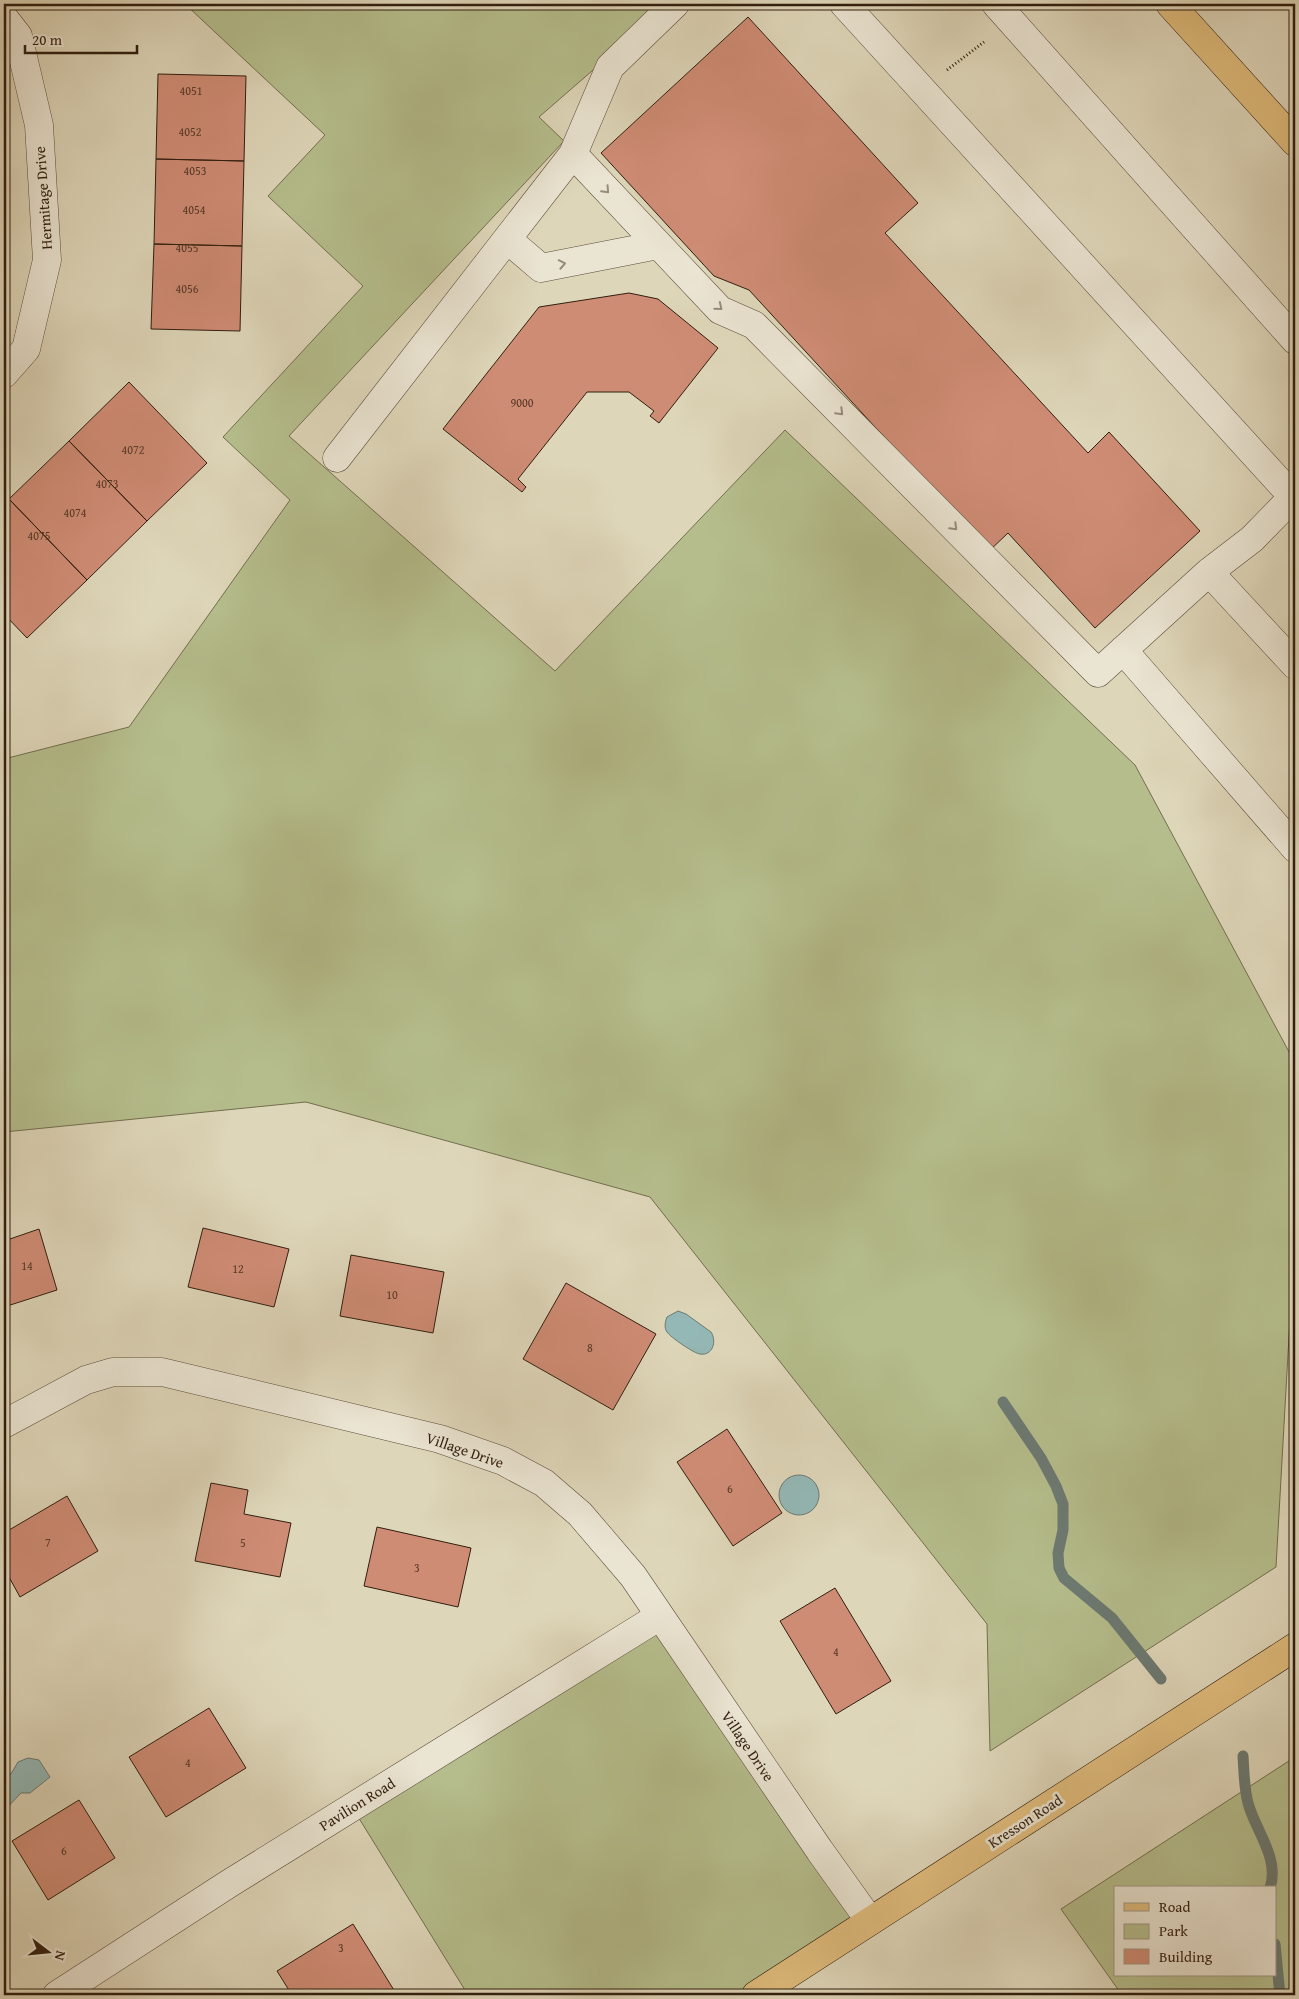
<svg xmlns="http://www.w3.org/2000/svg" width="1299" height="1999" font-family="'Gentium Book Plus',serif">
	<rect width="100%" height="100%" fill="#ded6b9"/>
	<filter id="stains"><feTurbulence type="fractalNoise" baseFrequency=".004" numOctaves="4"/><feColorMatrix values="0 0 0 0 .2 0 0 0 0 .09 0 0 0 0 .02 0 0 0 .5 -.17"/></filter>
	<radialGradient id="worn" r=".72"><stop offset=".6" stop-color="#630" stop-opacity="0"/><stop offset="1" stop-color="#630" stop-opacity=".3"/></radialGradient>
	<path fill="#b5bd8c" stroke="#736e4e" fill-rule="evenodd" d="M185 4H669L539 117 564 141 289 436 555 671 785 430 1135 765 1295 1063V1230L1276 1567 990 1751 987 1624 650 1197 306 1102 4 1132V759L129 727 290 500 223 437 363 286 268 196 325 135Z
		M660 1616 870 1921 756 1995H468L352 1807Z
		M1295 1757V1995H1122L1061 1909ZM1115 1888H1275V1975H1115Z"/>
	<path fill="#94b8b6" stroke="#6c7a73" d="M678 1311 686 1314 711 1332C717 1341 713 1356 700 1354 695 1354 670 1337 667 1332 664 1328 665 1322 667 1317Z
		M779 1495a20 20 0 1 1 40 0a20 20 0 1 1-40 0Z
		M28 1758 39 1760 50 1777 30 1793H21L4 1811V1777L11 1774 18 1762Z"/>
	<g fill="none" stroke-linecap="round" stroke-linejoin="round">
		<path stroke="#6c7a73" stroke-width="11" d="M1003 1402 1041 1458 1056 1486 1063 1504V1530L1058 1553 1059 1568 1064 1578 1112 1618 1161 1679
			M1243 1756C1244 1771 1244 1788 1248 1803 1255 1830 1280 1858 1270 1888
			M1275 1944 1280 1995"/>
	</g>
	<path fill="#cf8c75" stroke="#311e0f" d="M748 17 918 203 885 233 1088 453 1109 432 1200 531 1095 628 1008 533 989 551 749 290 714 276 601 153Z
		M158 74 246 76 244 161 156 159Z
		M156 159 244 161 242 246 154 244Z
		M154 244 242 246 240 331 151 329Z
		M629 293 658 299 718 348 659 423 650 416 654 411 629 392H587L518 479 526 487 522 492 443 429 539 307Z
		M129 382 207 463 147 521 69 441Z
		M69 441 147 521 87 580 9 499Z
		M9 499 87 580 27 638 4 614V504Z
		M203 1228 289 1249 274 1307 188 1287Z
		M39 1229 57 1290 4 1307V1241Z
		M351 1255 444 1272 433 1333 340 1316Z
		M566 1283 656 1334 613 1410 523 1359Z
		M727 1429 782 1513 733 1546 677 1462Z
		M211 1483 248 1490 244 1514 291 1523 280 1577 195 1561Z
		M67 1496 98 1551 20 1597 4 1568V1533Z
		M377 1527 471 1548 458 1607 364 1586Z
		M835 1588 891 1681 836 1714 780 1621Z
		M209 1708 246 1768 166 1817 129 1757Z
		M79 1800 115 1858 48 1900 12 1841Z
		M353 1924 397 1995H292L277 1971Z"/>
	<g fill="none" stroke-linecap="round" stroke-linejoin="round">
		<defs>
			<path id="minor" d="M844 4 1295 499
				M996 4 1295 340
				M4 18 18 36 39 125 47 260 26 349 4 374
				M573 154 720 310 754 325 1098 673 1209 572 1252 539 1295 495
				M507 239 541 268 658 245
				M337 458 573 154 610 67 675 4
				M1209 572 1295 665
				M1123 650 1295 848
				M4 1424 86 1380 113 1372H162L440 1439 503 1461 544 1483 580 1514 633 1576 820 1851 870 1921
				M57 1995 230 1883 660 1616"/>
			<path id="major" d="M1170 4 1295 142
				M756 1995 1295 1647"/>
		</defs>
		<use href="#minor" stroke="#5c4c3a" stroke-width="29"/>
		<use href="#major" stroke="#311e0f" stroke-width="29"/>
		<path stroke="#311e0f" stroke-width="3" stroke-dasharray="1 2.5" stroke-linecap="butt" d="M947 70 984 42"/>
		<use href="#minor" stroke="#eae4d2" stroke-width="28"/>
		<use href="#major" stroke="#dfbb7c" stroke-width="28"/>
	</g>
	<defs><path id="oneway-chevron" d="M-2-3.5L2.5 0L-2 3.5" fill="none" stroke-width="1.6" stroke-linecap="round" stroke-linejoin="round" transform="scale(1.25)"/></defs>
	<g stroke="#978b7a">
		<use href="#oneway-chevron" transform="translate(606 190) rotate(47)"/>
		<use href="#oneway-chevron" transform="translate(562 264) rotate(-11)"/>
		<use href="#oneway-chevron" transform="translate(719 307) rotate(39)"/>
		<use href="#oneway-chevron" transform="translate(840 412) rotate(45)"/>
		<use href="#oneway-chevron" transform="translate(954 527) rotate(45)"/>
	</g>
	<g text-anchor="middle" dominant-baseline="central" stroke-width="5" stroke-linejoin="round" paint-order="stroke">
		<g font-size="12" fill="#583a28">
			<text x="191" y="90">4051</text>
			<text x="190" y="131">4052</text>
			<text x="195" y="170">4053</text>
			<text x="194" y="209">4054</text>
			<text x="187" y="247">4055</text>
			<text x="187" y="288">4056</text>
			<text x="522" y="402">9000</text>
			<text x="133" y="449">4072</text>
			<text x="107" y="483">4073</text>
			<text x="75" y="512">4074</text>
			<text x="39" y="535">4075</text>
			<text x="27" y="1265">14</text>
			<text x="238" y="1268">12</text>
			<text x="392" y="1294">10</text>
			<text x="590" y="1347">8</text>
			<text x="730" y="1488">6</text>
			<text x="48" y="1542">7</text>
			<text x="243" y="1542">5</text>
			<text x="417" y="1567">3</text>
			<text x="836" y="1651">4</text>
			<text x="188" y="1762">4</text>
			<text x="64" y="1850">6</text>
			<text x="341" y="1947">3</text>
		</g>
		<g font-size="15" fill="#311e0f" stroke="#eae4d2">
			<text transform="translate(43 198) rotate(-94)">Hermitage Drive</text>
			<text transform="translate(465 1450) rotate(19)">Village Drive</text>
			<text transform="translate(748 1746) rotate(56)">Village Drive</text>
			<text transform="translate(357 1804) rotate(-32)">Pavilion Road</text>
			<text transform="translate(1025 1821) rotate(-33)">Kresson Road</text>
		</g>
	</g>
	<rect width="1299" height="1999" fill="none" stroke="#ded6b9" stroke-width="20"/>
	<rect x="5" y="5" width="1289" height="1989" fill="none" stroke="#311e0f" stroke-width="2.5"/>
	<rect x="10" y="10" width="1279" height="1979" fill="none" stroke="#311e0f"/>
	<rect x="1114" y="1886" width="162" height="90" fill="#eae4d2" stroke="#a09584"/>
	<rect x="1124" y="1903" width="25" height="8" fill="#dfbb7c" stroke="#a09584"/>
	<text x="1159" y="1912" font-size="15" fill="#311e0f">Road</text>
	<rect x="1124" y="1924" width="25" height="15" fill="#b5bd8c" stroke="#a09584"/>
	<text x="1159" y="1936" font-size="15" fill="#311e0f">Park</text>
	<rect x="1124" y="1949" width="25" height="15" fill="#cf8c75" stroke="#a09584"/>
	<text x="1159" y="1962" font-size="15" fill="#311e0f">Building</text>
	<g transform="translate(48 1952) rotate(106)" stroke="#eae4d2" stroke-width="4" paint-order="stroke">
	<path d="M0-4L9 19L0 12L-9 19Z" fill="#311e0f"/>
	<text y="-8" font-size="14" font-weight="bold" text-anchor="middle" fill="#311e0f">N</text>
	</g>
	<path d="M25 45v8h112v-8" fill="none" stroke="#311e0f" stroke-width="2.5"/>
	<text x="32" y="45" font-size="15" fill="#311e0f" stroke="#eae4d2" stroke-width="4" paint-order="stroke">20 m</text>
	<rect width="100%" height="100%" filter="url(#stains)"/>
	<rect width="100%" height="100%" fill="url(#worn)"/>
</svg>
